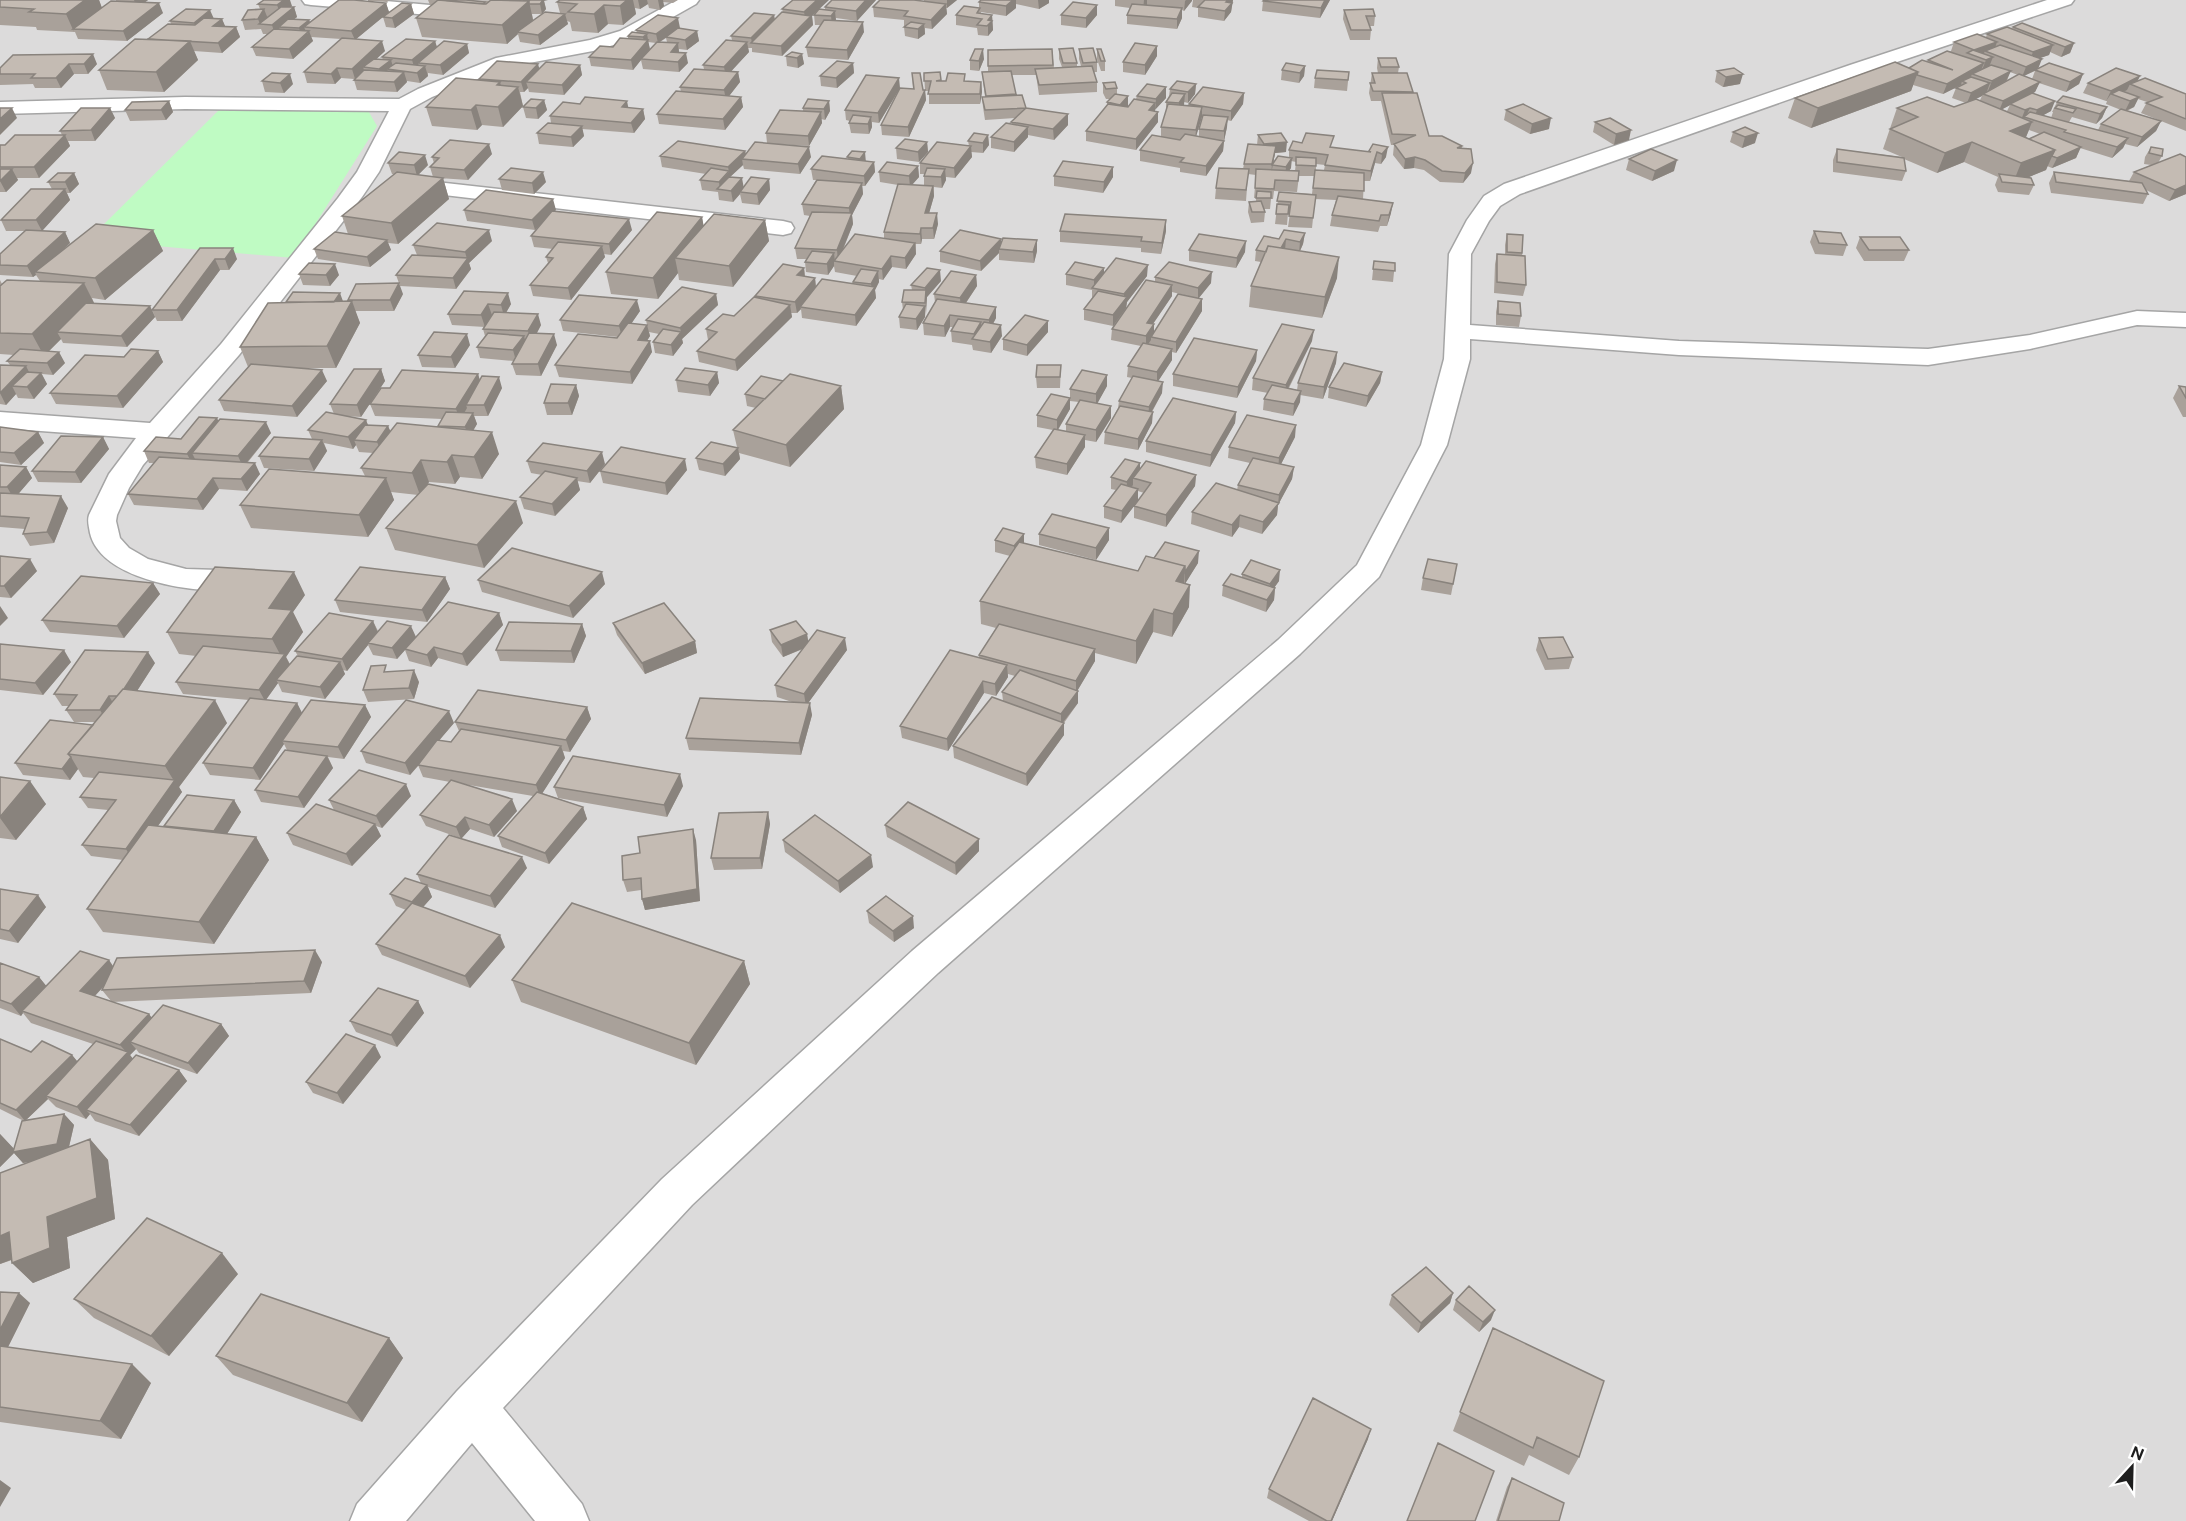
<svg xmlns="http://www.w3.org/2000/svg" width="2186" height="1521" font-family="'Public Sans',sans-serif">
	<rect width="100%" height="100%" fill="#efebe3"/>
	<path fill="#dcdbdb" d="M0 0H2186V1521H0Z"/>
	<path fill="#bffbc3" d="M366 107 377 126 294 258 88 240 221 108Z"/>
	<g fill="none" stroke-linecap="round" stroke-linejoin="round">
		<defs>
			<path id="minor" d="M302 0H375L441 6 447 7 450 11 447 15 441 16 311 5 305 4Z
				M677 0H699L696 4 634 39 593 51 508 67 432 97 410 109 379 172 362 197 239 355 143 465 129 488 117 515 116 521 120 538 129 548 148 559 186 569 251 571 261 573 266 580 261 587C219 598 102 586 90 533 89 526 87 521 89 515L109 474 136 438 0 428V412L150 423 221 344 338 198 357 172 389 111 185 109 0 114V102L185 97 399 99 418 89 496 58 590 40 620 31Z
				M2047 0H2074L2071 4 1864 73 1520 194 1500 206 1489 221 1471 254 1470 325 1679 341 1928 349 2030 335 2137 311 2186 313V327L2137 325 2030 349 1928 365 1679 355 1470 339V359L1447 445 1379 577 1300 654 938 973 692 1205 503 1408 582 1504 589 1521H535L472 1443 406 1521H350L357 1504 457 1391 662 1179 912 951 1278 640 1357 565 1421 445 1444 359 1449 254 1467 220 1484 196 1504 184 1850 65Z
				M401 178 783 221 791 223 794 228 791 233 783 235 393 189 390 184 393 179Z"/>
		</defs>
		<use href="#minor" stroke="#a5a5a5" stroke-width="3"/>
		<use href="#minor" fill="#fff" fill-rule="evenodd"/>
	</g>
	<path fill="#a9a19a" fill-rule="evenodd" d="M0 0H99L102 8 116 1V0H148L144 3 163 13 127 41 78 39 75 32 37 30 36 27 0 25Z
		M368 0H390L387 2 368 1Z
		M428 0 544 1 546 9 542 14 560 13 557 2 560 0H678L673 3 663 2 664 6 660 10 649 8 648 4 640 9 635 8 636 14 623 25 608 24 598 33 572 31 570 22 567 21 568 24 540 45 520 42 518 34 507 44 422 37 416 18 433 5H430ZM532 14H542L528 24 533 20Z
		M876 0 857 21 836 18V20L864 32 848 60 808 57 806 47 821 25H815L814 15 817 11 812 16 813 25 782 56 752 52V48H748L749 52 731 71 738 72 740 82 729 96 741 97 743 107 725 130 659 124 657 114 681 92 680 87 704 69 703 65 732 40 731 36 774 15 775 19 783 12 782 9 825 10V7Z
		M924 0H957L947 8H946L947 14 932 29 925 28V34L918 39 905 36 904 27 905 26H904V20L874 17 873 7 924 1Z
		M981 0H1049V3L1039 9 1016 4V8L1006 16 981 12V14L992 15 993 30 988 36 978 35 977 28 956 25V15L979 8V2Z
		M1115 0H1192L1184 11 1182 10V18L1177 29 1127 24V15L1130 8 1115 6Z
		M1193 0H1233L1231 12 1224 21 1198 17V8L1192 7Z
		M1264 0H1330L1320 18 1262 11 1263 1Z
		M386 3 389 12 356 39 385 51 376 59 383 60 382 57 435 41 437 47 467 44 469 53 443 75 428 73V76L420 83 407 81V82L397 92 357 90 354 80V79L341 78 335 84 307 83 304 72 341 39 311 37 313 41 293 59 256 56 252 47 267 34H263L261 29 245 30 242 20 260 9 258 4 292 6 290 7H294L297 17 294 19 309 20 310 22Z
		M411 4 414 14 395 28 386 27 383 17Z
		M1097 5V15L1086 28 1061 25V15Z
		M1344 10 1375 16 1374 26H1370L1371 30 1370 40H1350L1343 19Z
		M213 18 222 19 225 27H236L240 37 222 53 194 51 198 60 164 92 107 90 99 70 148 40 171 24 170 21Z
		M2013 27 2074 43 2070 53 2061 57 2050 52 2049 55 2039 58 2038 69 2083 74 2079 84 2066 92 2039 83 2035 92 2033 93 2051 111 2043 115 2051 118 2053 112H2052L2057 102 2107 107 2102 118 2096 124 2072 117 2069 122 2098 130 2101 124 2121 110 2106 104 2107 101H2106L2083 93 2088 83 2140 76 2137 81 2186 94V131L2141 113 2147 102 2138 99 2134 107 2127 111 2161 121 2156 131 2137 147 2125 144 2123 148 2112 158 2080 148 2076 158 2052 168 2047 166 2046 170 2028 177 2034 185 2029 195 1998 192 1995 185 1998 177 1964 162 1937 173 1904 159 1906 171 1902 181 1833 172V160L1837 149 1902 157 1883 149 1897 108 1954 107 1966 103 1952 98 1956 88 1961 85 1943 94 1913 85 1911 91 1811 128 1788 118 1795 98 1909 68 1927 62 1928 60 1951 51 1954 42 1986 37 1987 34 2012 29ZM2035 71 2032 79 2023 76ZM2010 72 2018 75 2007 81ZM1982 96 1980 100H1974ZM2010 105 2007 111 2002 109ZM2029 130 2040 134 2029 139 2026 137Z
		M679 28 697 31 699 41 687 50 679 49V52L688 63 679 72 643 69 641 60 633 70 591 66 589 57 613 47 628 39V36L637 33 636 30 680 28ZM666 38 667 42H660ZM648 42 656 43 650 49Z
		M1157 46V56L1145 75 1123 72V62Z
		M1052 49 1054 68 1062 67 1059 59V49L1077 63V66H1081L1079 59V49L1097 62V72H1094L1097 82V92L1039 95 1036 75H1012L1016 95 1026 108 1068 125 1054 140 1028 135V137L1014 152 991 148V137L1012 124 1011 122 1015 118 985 120 983 107 982 97H985L982 72H988V50Z
		M1097 49 1105 61V71H1101L1097 59Z
		M802 54 804 64 798 68 787 66 786 56Z
		M13 55 97 64 88 74H74L61 88H35L33 84 0 85V68Z
		M1378 58 1399 67 1398 73 1413 92 1429 136 1462 146V148L1471 173 1463 183 1440 182 1424 170 1414 168 1404 169 1393 155 1394 145H1391L1381 101H1371L1369 93 1372 73H1378L1377 68Z
		M984 59 979 71 970 70V60Z
		M853 63 854 73 837 88 821 86 820 76Z
		M580 65 582 75 564 95 529 92 528 88 524 92H520L523 106 503 127 482 125 477 130 432 126 426 107 479 80V79L539 69Z
		M1305 66 1304 76 1299 83 1281 80 1282 70Z
		M1717 71 1740 84 1723 87 1715 82Z
		M1349 72 1347 91 1314 88 1315 78Z
		M912 73 923 90H925L924 73 941 81 981 82 982 92 980 104H929V91H925L926 100 909 137 882 135 881 125 913 89Z
		M262 81 293 84 284 93 265 92Z
		M1103 83 1117 88V94L1128 96V106L1136 99 1137 96 1166 87V98L1155 109V111L1158 112V122L1136 150 1086 141V131L1107 106V102L1110 99H1106L1103 93Z
		M1196 84 1195 94 1188 103 1184 102V105L1189 106V104L1244 93 1243 104 1231 121 1227 120V127L1224 141 1223 151 1206 176 1180 172V168L1140 161V150L1161 137V127L1166 112V102L1169 96 1170 89ZM1202 116H1203L1199 129V137L1196 136Z
		M900 88 879 123 872 122V127L869 134 851 133 849 123 850 121 846 120 845 110Z
		M544 100 547 110 538 119 526 118 523 107Z
		M169 101 173 112 166 120 130 121 125 110Z
		M829 101 830 111 825 120 821 119 822 123 809 146 777 144 811 157 800 174 744 169 743 165 730 177 744 187 769 179 770 190 759 205 742 203 740 194 733 202 719 200 718 192 702 190 700 180 706 174 662 167 660 156 745 151 746 154 767 143 766 133 803 111V108Z
		M110 108 115 118 95 141H68L70 146 39 178H17L18 180 6 192H0V145H5L62 135 60 131Z
		M629 108 643 109 645 119 634 133 582 129 584 136 573 147 539 144 537 133 551 123 550 116Z
		M1506 110 1549 129 1530 134 1504 120Z
		M1595 122 1629 140 1614 145 1593 132Z
		M1745 127 1755 143 1742 148 1730 142 1733 132Z
		M988 135 989 145 983 153 971 152 972 157 955 178 946 177V180L942 188 934 187V196L929 213 938 224 934 239H922L921 244H916V254L906 269 892 267 883 280 879 279V282L875 290 876 298 856 326 802 318 801 309 797 313H791L792 317 737 371 699 362 697 351 708 340 706 329 734 316 756 297 755 296 804 268 805 276 815 278 816 287 853 284V282L857 276 835 272 834 266 828 275 806 272 805 262 806 259H797L795 248 810 216 804 215 802 204 816 180H813L811 169 848 159 847 157 852 151 866 161 874 162 875 172 865 186H862L863 194 852 215 853 224 843 250 884 239V232L898 185 880 182 879 172 918 166 919 177 912 185H924V174H920V163L969 146 968 141Z
		M1258 135 1286 152 1275 153 1273 163 1289 157V150L1332 148 1368 152 1373 144 1386 157 1381 164 1375 163 1370 181H1364L1363 199 1391 213 1387 226H1380L1378 232 1330 226 1332 215 1336 200 1315 199 1312 228 1288 227 1290 213H1288L1287 225 1275 224 1279 192 1312 194 1314 176H1299L1297 192 1274 191 1273 199H1271L1270 209H1264L1265 212 1264 222 1251 223 1248 212 1249 202 1256 201V198H1254L1256 175 1248 174 1246 201 1215 199 1216 188 1243 169 1244 164 1257 145ZM1291 161 1296 162 1295 171 1289 170 1291 168ZM1316 164 1325 165 1324 170H1316Z
		M927 142 928 152 919 162 897 159 896 148Z
		M2151 147 2162 156 2158 163 2186 157V194L2169 201 2146 190 2148 194 2143 204 2051 193 2049 183 2054 172 2129 181 2134 172 2151 165 2144 164 2145 157Z
		M492 154 468 180 439 178H443L449 199 398 244 388 243 391 250 370 267 318 259 314 249 348 234 342 216 395 174H392L388 163 428 165 418 175 433 177 430 167 434 163 432 157Z
		M1629 159 1674 171 1652 181 1626 170Z
		M74 173 79 184 70 193H67L70 200 42 231 65 232 70 243 64 249 153 230 163 251 105 300 92 298 94 303 150 306 155 317 127 347 63 343 61 339 49 351 65 363 53 375 42 374 47 384 34 399 18 398 16 394 6 405 0 404V365H10L7 361 14 355 0 354V280L2 284 40 281 36 275 33 277 0 275V254L26 231H6L1 220 52 189 48 182Z
		M1054 176 1113 177 1103 193 1054 186Z
		M499 179 546 182 534 194 502 190Z
		M464 210H556L554 211 632 230 611 255 604 254 605 257 571 300 533 296 530 285 548 263 546 257 553 249 534 247 531 236 543 222 535 230 467 221Z
		M702 217 703 225 765 220 769 241 733 287 679 280 678 273 658 299 611 294 606 272Z
		M1166 220V231L1161 254 1141 252V248L1060 242V231Z
		M1814 231 1847 245 1843 256 1815 254 1810 242Z
		M1305 233 1303 244 1300 251 1337 278 1322 318 1249 307 1251 286 1261 262 1255 261 1256 250 1279 239Z
		M1507 234 1522 253 1526 285 1523 296 1494 293 1495 264 1497 254H1505V245Z
		M1860 237 1909 250 1904 261H1864L1856 248Z
		M1037 240V251L1034 263 999 260V253L981 271 940 262V251L1001 243Z
		M492 241 469 263 471 269 456 289 400 286 396 275 417 255 413 245Z
		M200 248 237 259 229 270H220L182 321H157L152 310Z
		M1189 250 1245 252 1236 268 1189 261Z
		M1374 261 1395 263 1393 282 1372 280Z
		M1104 273 1147 276 1127 302 1126 308 1155 282V277L1211 283 1198 299 1202 311 1176 353 1172 352V360L1158 381 1162 393 1152 412V423L1138 450 1104 444 1105 432 1118 408 1119 401 1132 378 1127 377 1128 366 1141 346 1111 340 1112 329 1113 326 1084 320V309L1092 298V290L1066 285V274ZM1172 292 1192 297 1154 332V324H1153L1172 296Z
		M299 274 339 275 330 286 303 285Z
		M976 275 977 286 966 303 996 318 993 324 1002 336 991 353 973 350 972 345 952 342 951 331 953 327H950L945 337 924 335 923 323 935 302 934 294Z
		M941 281 927 297 925 317 917 330 900 328 899 317 903 310 902 302 912 290 911 285Z
		M464 291 511 304 506 313 541 325 537 333 557 345 541 376 516 375 512 364 514 361 480 358 477 347 485 336 483 329 485 327 452 325 448 314Z
		M403 294 394 311H355L360 323 336 368H303L327 381 297 417 224 411 219 400 248 367 240 347 343 301Z
		M716 294 718 305 682 339 683 343 673 356 655 353 653 342 659 334 649 332 650 336 647 341 652 352 632 384 559 377 555 365 618 337 563 331 560 320 640 311 631 324 647 325 646 320Z
		M1498 301 1521 316 1519 327 1496 325V312Z
		M1048 321V332L1027 356 1003 350V339Z
		M1312 341 1289 388 1297 390 1298 383 1337 352 1336 363 1323 399 1300 395V402L1293 416 1263 410 1264 399 1268 393 1252 390 1253 378Z
		M470 345 455 368 422 367 418 355Z
		M1257 350 1256 361 1237 398 1173 386V374Z
		M158 351 163 362 123 408 56 404 50 393 124 357Z
		M1061 365 1060 388H1037L1036 377Z
		M381 369 385 381 361 417 345 416 366 420 368 425 388 426 390 431 438 427V426L442 419 375 416 370 404 390 388 478 374 480 380 502 388 488 416H474L477 424 473 430 499 454 482 479 460 477 455 484 429 482 427 485 523 523 484 568 395 550 386 528 418 495 391 492 394 500 368 537 251 528 240 505 365 476 361 468 373 453 359 452 356 445 353 449 324 443 327 451 314 471 264 468 259 456 312 439 308 430 334 414 330 404Z
		M717 372 719 383 710 396 678 392 676 380Z
		M1382 372 1380 383 1366 407 1328 398 1329 387Z
		M783 381 841 386 844 409 790 467 739 453 740 459 725 476 699 470 696 458 737 447 733 430 756 408 747 406 745 394Z
		M576 385 579 396 572 415H547L544 403Z
		M1107 386 1097 403 1111 418 1096 442 1085 440V447L1067 475 1036 468 1035 457 1053 430 1037 427V415L1070 398V389ZM1070 401 1079 402 1066 424V431L1058 430 1070 409Z
		M2179 386 2186 387V417H2183L2173 398Z
		M1236 412 1235 423 1210 467 1146 452V441Z
		M217 418 218 421 271 433 248 462 260 474 247 491 219 489 203 510 134 505 128 494 154 463H149L144 451 181 439Z
		M0 427 38 432 44 443 21 465 0 462Z
		M103 437 109 449 81 483 38 482 32 471Z
		M1295 437 1281 464 1294 467 1292 479 1278 505 1277 515 1262 534 1239 527 1232 537 1191 524 1192 512 1237 490 1238 485 1250 463 1228 458 1229 447Z
		M527 461 605 464 590 483 577 481 580 490 555 516 524 509 520 497 542 475 531 473Z
		M0 465 26 467 32 478 18 494 68 508 54 543 30 546 23 534 25 529 0 527Z
		M1140 468 1196 475 1195 486 1166 527 1134 518V506L1144 493 1138 491V501L1121 523 1104 518V506L1116 490 1111 489V477Z
		M687 470 667 495 603 483 600 471Z
		M1024 534V543L1138 571 1154 558 1198 563 1185 583 1189 607 1172 637 1153 632 1136 664 1095 653V661L1077 691 1078 703 1064 723V735L1027 786 954 758 953 746 1003 701 1002 692 1015 676 1008 674V677L996 696 984 693 948 751 902 738 900 726 979 658V655L996 628 981 624 980 601 1010 556 995 552V540Z
		M1039 534 1109 540 1096 560 1039 545Z
		M0 556 37 571 11 598 0 597Z
		M1457 564 1451 595 1421 590 1423 578Z
		M1242 574 1279 581 1274 588H1275L1274 600 1266 612 1222 596 1223 585 1242 577Z
		M445 577 450 589 427 622 340 612 335 600Z
		M478 580 605 584 573 618 482 592Z
		M153 583 160 594 124 638 50 632 42 620Z
		M305 595 293 612 303 632 286 657 290 664 298 656 295 651 373 621 378 631 416 637 499 613 503 625 467 666 438 658 431 667 409 661 405 650 397 659 373 655 368 645 347 671 343 670 345 674 325 699 282 692 278 683 266 700 297 703 302 713 365 705 371 717 344 759 328 757 333 768 304 808 261 802 255 790 287 750 284 744 260 780 210 775 203 763 249 700 183 694 176 682 196 656 179 654 167 632Z
		M613 623 695 641 697 653 645 674 617 635Z
		M582 624 586 636 574 663 500 661 496 650Z
		M770 630 807 634 808 642 847 650 808 703 812 715 801 755 689 750 686 738 795 703 777 697 775 685 803 649 783 657 772 642Z
		M1539 638 1573 657 1569 669 1545 670 1536 650Z
		M0 644 71 662 43 695 0 690Z
		M155 663 137 691 227 723 179 787 182 792 158 826 165 827 234 800 241 812 227 834 256 837 269 860 214 944 103 932 87 909 123 860 91 856 82 845 108 810 88 808 80 797 94 778 83 777 78 769 70 780 23 775 15 763 93 725 95 722H74L66 710 69 706H62L54 694Z
		M389 671 419 682 414 699 368 702 363 690Z
		M587 707 591 719 570 752 563 751 565 758 542 793 583 807 587 819 549 864 502 847 498 836 533 796 463 784 517 811 494 837 470 829 461 839 527 868 495 908 428 887 432 897 423 907 505 947 470 988 382 955 376 944 406 910 396 906 390 894 421 883 417 874 460 838 426 826 420 815 450 782 423 777 418 765H419L410 775 366 763 361 751 454 723 439 740 451 742 459 731 455 722Z
		M0 777 46 804 16 840 0 838Z
		M683 786 667 817 558 798 554 787Z
		M411 796 382 828 376 826 381 836 352 866 293 845 287 833 334 810 329 800Z
		M768 812 770 824 762 869 714 870 711 858Z
		M885 825 979 839V851L956 875 887 837Z
		M696 840 700 901 645 910 642 899 641 890 627 892 623 880 640 853Z
		M783 840 873 867 840 893 785 852Z
		M0 889 46 907 18 943 0 939Z
		M867 911 914 928 894 942 869 923Z
		M744 961 750 984 696 1065 521 1002 512 980Z
		M322 962 311 993 112 1002 149 1014 152 1018 221 1024 229 1036 197 1074 139 1053 136 1049 130 1055 133 1059 179 1070 187 1081 139 1136 95 1121 90 1114 86 1119 56 1107 48 1099 26 1120 64 1114 74 1125 69 1147 90 1139 108 1160 115 1219 67 1237 70 1268 33 1283 12 1263V1260L0 1264 30 1162 23 1163 14 1153 0 1167V1134L14 1149 24 1121 0 1109V1039L31 1052 72 1055 77 1061 93 1044 31 1023 23 1013 21 1016 0 1008V963L39 977 46 986 113 966ZM105 985 102 990 111 1001 95 996Z
		M418 1001 424 1013 397 1047 356 1032 350 1021Z
		M381 1057 343 1104 313 1093 306 1082Z
		M238 1274 169 1356 94 1318 74 1299Z
		M0 1292 30 1303 8 1347 151 1383 121 1439 0 1422Z
		M1453 1293 1450 1303 1418 1333 1389 1305 1392 1295Z
		M1456 1300 1491 1320 1479 1332 1453 1310Z
		M389 1338 403 1358 362 1422 233 1375 216 1356Z
		M1485 1348 1579 1457 1569 1475 1529 1455 1524 1466 1453 1431Z
		M1368 1439 1332 1521H1309L1267 1498 1269 1489Z
		M1512 1478 1559 1521H1496L1507 1487Z"/>
	<path fill="#89837d" d="M85 0H99L103 11 73 29 74 32 66 14Z
		M134 0H148L137 8Z
		M284 0H290L292 6 281 15 277 5Z
		M530 0H548L544 1 546 9 542 14 540 4Z
		M627 0H633L636 14 623 25 620 6Z
		M638 0H647L648 4 640 9Z
		M658 0H663L664 6 660 10Z
		M817 0H829L812 16 813 25 782 56 781 46 806 22 804 12Z
		M866 0H876L857 21 856 11Z
		M947 0H957L947 8Z
		M1013 0H1016V8L1006 16V6Z
		M1038 0H1049V3L1039 9Z
		M1144 0H1147V6L1143 10Z
		M1186 0H1192V1L1184 11 1185 1Z
		M1228 0H1233L1231 12 1224 21 1226 2Z
		M1325 0H1330L1320 18 1321 8Z
		M529 1 533 20 519 33 517 32 518 34 507 44 502 25Z
		M159 3 163 13 127 41 123 31Z
		M386 3 389 12 355 40 351 31Z
		M411 4 414 14 395 28 392 18Z
		M946 4 947 14 932 29 931 20Z
		M604 5 608 24 598 33 594 14Z
		M1097 5V15L1086 28V18Z
		M294 7 297 17 284 27H279L280 31 275 35 272 25Z
		M1182 8V18L1177 29V19Z
		M264 9 268 19 260 24 258 19Z
		M210 10 214 19 198 32 194 23Z
		M835 11 836 21 832 26 831 16Z
		M565 14 568 24 540 45 538 35Z
		M774 15 775 25 752 43 751 38Z
		M992 15 993 30 988 36V20Z
		M678 18 680 28 658 43 656 34Z
		M222 19 226 28 213 26Z
		M309 20 312 27H304L307 34 309 31 313 41 293 59 289 49 302 38 299 28Z
		M863 22 864 32 848 60 847 50Z
		M924 24 925 34 918 39V29Z
		M236 27 240 37 222 53 218 43Z
		M697 31 699 41 687 50 685 40Z
		M647 34 650 50 641 59V60L633 70 631 60 644 44 643 37Z
		M190 41 198 60 164 92 156 72Z
		M382 41 385 51 367 68 363 67 364 70 355 79 352 69Z
		M435 41 438 51 418 63 419 67 415 70 412 60Z
		M747 42 749 52 726 77 724 67Z
		M1997 42 1994 51H1985L1983 55 1978 57 1974 50Z
		M678 43 679 53 671 52Z
		M2074 43 2070 53 2061 57 2065 47Z
		M467 44 469 53 443 75 440 65Z
		M2053 45 2049 55 2029 62 2033 52Z
		M1157 46V56L1145 75V65Z
		M983 49 984 59 979 71V61Z
		M686 53 688 63 679 72 678 62Z
		M93 54 97 64 88 74 84 64Z
		M802 54 804 64 798 68 797 58Z
		M1993 57 1989 67 1982 70 1986 60Z
		M2042 59 2038 69 2022 77 2026 67Z
		M391 60 394 70 387 69 389 75 383 79 379 69Z
		M853 63 854 73 837 88 836 78Z
		M1984 63 1980 73 1972 74 1970 79 1962 81 1961 85 1943 94 1947 84Z
		M69 64 74 74 61 88 56 78Z
		M538 64 541 74 526 82 528 88 524 92 521 82Z
		M580 65 582 75 564 95 562 85Z
		M425 66 428 76 420 83 417 73Z
		M1305 66 1304 76 1299 83 1300 73Z
		M337 68 341 78 335 84 331 74Z
		M2011 71 2006 81 1988 91 1992 81Z
		M404 72 407 82 397 92 394 82Z
		M738 72 740 82 726 100 724 90Z
		M1918 72 1911 91 1811 128 1818 108Z
		M290 74 293 84 284 93 280 83Z
		M1743 74 1740 84 1723 87 1726 77Z
		M2083 74 2079 84 2066 92 2070 82Z
		M2140 76 2135 86 2130 84 2127 90 2116 96 2111 94 2106 101 2111 91Z
		M899 78 900 88 879 123 878 113Z
		M500 82 505 100 518 87 523 106 503 127 498 107 497 85Z
		M981 82 982 92 980 104V94Z
		M2040 82 2035 92 1999 111 2003 101Z
		M1990 83 1986 94H1983L1982 96 1967 103 1971 93Z
		M1196 84 1195 94 1188 103V92Z
		M1166 87V98L1155 110 1156 99Z
		M925 90 926 100 909 137 908 127Z
		M1244 93 1243 104 1231 121V111Z
		M1185 94 1184 105 1179 114V103Z
		M1128 96V106L1120 115V105Z
		M741 97 743 107 725 130 723 119Z
		M2139 97 2134 107 2125 111 2130 101Z
		M544 100 547 110 538 119 536 108Z
		M169 101 173 112 166 120 161 110Z
		M627 101 629 111 622 107Z
		M829 101 830 111 825 120 824 109Z
		M2055 101 2051 111 2033 121 2037 110Z
		M1155 103V113L1149 110Z
		M476 105 482 125 477 130 471 110Z
		M1202 107V117L1195 140 1196 130Z
		M2107 107 2102 118 2096 124 2100 114Z
		M12 108 17 118 0 135V119Z
		M110 108 115 118 95 141 91 130Z
		M2030 108 2025 118 2021 120 2025 110Z
		M643 109 645 119 634 133 631 123Z
		M821 112 822 123 809 146 808 136Z
		M1158 112V122L1136 150V139Z
		M1068 114V125L1054 140 1053 129Z
		M871 117 872 127 869 134 868 124Z
		M1228 117 1227 127 1224 141V131Z
		M1551 118 1549 129 1530 134 1532 124Z
		M2161 121 2156 131 2137 147 2142 137Z
		M2032 122 2024 142 2010 131Z
		M582 126 584 136 573 147 571 137Z
		M1028 127V137L1014 152V142Z
		M1631 130 1629 140 1614 145 1616 134Z
		M1758 133 1755 143 1742 148 1745 137Z
		M65 135 70 146 39 178 34 167Z
		M988 135 989 145 983 153V143Z
		M2128 138 2123 148 2112 158 2117 147Z
		M1224 141 1223 151 1206 176V166Z
		M927 142 928 152 919 162 918 152Z
		M1287 142 1286 152 1275 153 1271 175 1272 164 1264 144Z
		M1972 142 1964 162 1937 173 1945 153Z
		M489 144 492 154 468 180 464 170Z
		M971 146 972 157 955 178 954 168Z
		M809 147 811 157 800 174 798 164Z
		M1388 147 1386 157 1381 164 1382 154Z
		M2081 147 2076 158 2052 168 2057 158Z
		M2055 150 2046 170 2015 183H2013L2021 163Z
		M745 151 747 159H742L743 165 730 177 720 190 719 182 729 172 728 167Z
		M865 152 866 163 862 169 860 159Z
		M1377 152 1375 163 1370 181 1371 171Z
		M425 155 428 165 417 176 414 165Z
		M1415 157 1414 168 1404 169 1405 159Z
		M1292 158 1291 168 1285 177 1286 167Z
		M1677 160 1674 171 1652 181 1655 171Z
		M874 162 875 172 865 186 864 176Z
		M1473 163 1471 173 1463 183 1465 173Z
		M918 166 919 177 910 187 909 176Z
		M1113 167V177L1103 193 1104 182Z
		M12 169 18 180 6 192 0 181Z
		M945 169 946 180 942 188 941 177Z
		M543 172 546 182 534 194 532 183Z
		M74 173 79 184 70 193 65 182Z
		M443 178 449 199 398 244 391 223Z
		M742 178 744 189 740 192V194L733 202 731 191Z
		M769 179 770 190 759 205 757 194Z
		M862 183 863 194 852 215 853 224 838 261 837 250 850 218 849 208Z
		M2186 185V194L2169 201 2175 190Z
		M933 186 934 196 926 224 925 213Z
		M65 189 70 200 42 231 36 220Z
		M553 199 556 210 535 230 532 220Z
		M1393 203 1391 213 1387 226 1389 215Z
		M937 213 938 224 934 239 933 228Z
		M702 217 706 238 675 258 678 273 658 299 653 278Z
		M629 219 632 230 611 255 609 244Z
		M765 220 769 241 733 287 729 266Z
		M1166 220V231L1161 254 1162 243Z
		M921 228 922 239 921 244 920 234Z
		M153 230 163 251 105 300 95 278Z
		M489 230 492 241 469 263 471 269 456 289 453 278 467 259 465 252Z
		M65 232 70 243 39 272H35L36 275 33 277 27 266Z
		M1305 233 1303 244 1299 253 1300 242Z
		M1001 239V250L999 249V253L981 271 980 261Z
		M1286 239 1285 250 1277 254Z
		M387 240 391 250 370 267 367 257Z
		M1037 240V251L1034 263 1033 252Z
		M1246 241 1245 252 1236 268 1237 258Z
		M915 243 916 254 906 269 905 258Z
		M602 246 605 257 571 300 568 288Z
		M233 248 237 259 229 270 225 259Z
		M834 253 835 262 834 261V266L828 275 827 264Z
		M891 256 892 267 883 280 882 269Z
		M1339 257 1337 278 1322 318 1325 297Z
		M215 259 220 270 182 321 177 310Z
		M335 264 339 275 330 286 326 275Z
		M1148 265 1147 276 1127 302 1126 308 1113 326V315L1124 300V294Z
		M804 268 805 279 797 275Z
		M1104 268V279L1094 288V280Z
		M940 270 941 281 927 297 926 314 925 288Z
		M878 271 879 282 875 290 876 298 856 326 855 315 872 291 871 284Z
		M1212 272 1211 283 1198 299V288Z
		M976 275 977 286 961 310 960 298Z
		M815 278 816 289 800 307 801 309 797 313 795 302Z
		M84 283 95 305 57 332 61 339 44 356 32 334Z
		M399 283 403 294 394 311 390 300Z
		M1172 285V296L1146 334 1147 323Z
		M340 293 344 304 329 309Z
		M508 293 511 304 504 316 501 305Z
		M716 294 718 305 682 339 683 343 673 356 671 345 681 332 680 328Z
		M1202 299V311L1176 353V342Z
		M637 300 640 311 622 337 619 326Z
		M352 301 360 323 336 368 327 346Z
		M488 304 492 315 485 327 481 315Z
		M790 305 792 317 737 371 735 360Z
		M150 306 155 317 127 347 121 336Z
		M925 306V317L917 330 916 319Z
		M996 307V318L989 331V320Z
		M538 314 541 325 532 342 528 331Z
		M950 315V327L945 337 944 326Z
		M1048 321V332L1027 356V345Z
		M981 322V333L974 339V334Z
		M1154 324V335L1151 337V340L1146 347V336Z
		M647 325 650 336 640 351 638 340Z
		M1001 325 1002 336 991 353 990 342Z
		M1314 330 1312 341 1284 396 1286 385Z
		M467 334 470 345 455 368 451 357Z
		M554 334 557 345 541 376 538 364Z
		M524 336 527 347 516 361 513 350Z
		M650 341 652 352 632 384 630 372Z
		M1172 349V360L1157 383V372Z
		M1257 350 1256 361 1237 398 1238 387Z
		M158 351 163 362 123 408 117 396Z
		M59 352 65 363 53 375 47 363Z
		M1337 352 1336 363 1323 399 1324 387Z
		M26 366 32 378 12 386 16 394 6 405 0 393Z
		M381 369 385 381 361 417 357 405Z
		M322 370 327 381 297 417 292 406Z
		M717 372 719 383 710 396 708 385Z
		M1382 372 1380 383 1366 407 1368 396Z
		M41 373 47 384 34 399 27 387Z
		M478 374 481 385 466 405 467 408 460 420 456 409Z
		M1107 375V386L1096 406V394Z
		M499 377 502 388 488 416 484 405Z
		M1163 382 1162 393 1148 418 1149 407Z
		M576 385 579 396 572 415 568 403Z
		M841 386 844 409 790 467 786 445Z
		M1301 391 1300 402 1293 416 1294 404Z
		M1070 398V409L1057 431V420Z
		M1111 406V418L1096 442V430Z
		M1153 412 1152 423 1138 450V439Z
		M1236 412 1235 423 1210 467 1211 455Z
		M473 413 477 424 469 438 465 427Z
		M217 418 222 430 192 453 196 461 193 465 187 454Z
		M366 420 370 431 354 440 356 445 353 449 348 437Z
		M266 422 271 433 243 467 238 456Z
		M1296 425 1295 437 1278 470 1279 458Z
		M388 426 393 437 382 453 377 442Z
		M38 432 44 443 21 465 14 453Z
		M492 432 499 454 482 479 474 457Z
		M1085 435V447L1067 475V464Z
		M103 437 109 449 81 483 75 472Z
		M322 440 327 451 314 471 309 459Z
		M738 448 740 459 725 476 723 464Z
		M602 452 605 464 590 483 587 471Z
		M452 455 460 477 455 484 447 462Z
		M685 459 687 470 667 495 665 483Z
		M421 460 429 482 420 495 412 473Z
		M255 463 260 474 247 491 241 479Z
		M1140 463V475L1133 478V485L1126 493 1127 482Z
		M26 467 32 478 14 499 7 487Z
		M1294 467 1292 479 1278 505 1277 515 1262 534 1263 522 1278 504 1279 495Z
		M1196 475 1195 486 1166 527V515Z
		M213 478 219 489 203 510 197 499Z
		M386 478 394 500 368 537 359 515Z
		M577 478 580 490 555 516 552 504Z
		M1138 489V501L1121 523 1122 511Z
		M61 496 68 508 54 543 47 532Z
		M516 501 523 523 484 568 477 545Z
		M1240 515 1239 527 1232 537V525Z
		M1109 528V540L1096 560V548Z
		M1024 534V546L1015 558 1014 546Z
		M1199 551 1198 563 1185 584V572Z
		M30 559 37 571 11 598 4 586Z
		M1185 566 1184 588 1176 581Z
		M1280 570 1279 581 1269 595 1270 584Z
		M294 572 305 595 293 612 303 632 286 657 290 665 276 680 278 683 265 701 259 690 282 658 272 639 269 608Z
		M602 572 605 584 573 618 569 606Z
		M445 577 450 589 427 622 422 610Z
		M153 583 160 594 124 638 117 626Z
		M1190 585 1189 607 1172 637 1173 614Z
		M1275 588 1274 600 1266 612 1267 600Z
		M0 606 8 618 0 626Z
		M1154 609 1153 632 1136 664V641Z
		M499 613 503 625 467 666 462 654Z
		M373 621 378 633 368 643V645L347 671 342 659Z
		M582 624 586 636 574 663 571 651Z
		M411 626 416 637 405 649V650L397 659 392 648Z
		M807 634 809 646 783 657 781 645Z
		M845 638 847 650 806 706 804 694Z
		M695 641 697 653 645 674 642 663Z
		M434 647 438 658 431 667 427 655Z
		M1095 649V661L1076 693V681Z
		M64 650 71 662 43 695 35 683Z
		M148 652 155 663 126 708 119 696Z
		M340 662 345 674 325 699 320 687Z
		M1007 665 1008 677 996 696 995 684Z
		M414 670 419 682 414 699 409 688Z
		M983 681 984 693 948 751 947 739Z
		M1078 691V703L1061 725V714Z
		M109 696 116 708 107 722 100 710Z
		M215 700 227 723 179 787 182 792 133 861 126 849 174 781 165 766Z
		M297 703 303 715 282 741 284 744 260 780 253 768Z
		M810 703 812 715 801 755 799 743Z
		M365 705 371 717 344 759 338 747Z
		M587 707 591 719 570 752 566 740Z
		M449 711 454 723 410 775 405 763Z
		M1064 723V735L1027 786 1026 774Z
		M561 746 565 758 540 797 536 785Z
		M327 756 333 768 304 808 298 797Z
		M71 757 78 769 70 780 62 769Z
		M680 774 683 786 667 817 664 805Z
		M30 781 46 804 16 840 0 818Z
		M406 784 411 796 382 828 376 816Z
		M512 799 517 811 494 837 489 825Z
		M234 800 241 812 221 843 214 831Z
		M583 807 587 819 549 864 545 853Z
		M768 812 770 824 762 869 760 858Z
		M465 817 470 829 461 839 456 827Z
		M375 824 381 836 352 866 346 854Z
		M693 829 696 840 700 901 645 910 642 899Z
		M256 837 269 860 214 944 199 922Z
		M979 839V851L956 875 955 863Z
		M871 855 873 867 840 893 838 881Z
		M522 857 527 868 495 908 490 896Z
		M427 885 432 897 417 914 412 902Z
		M38 895 46 907 18 943 9 931Z
		M913 916 914 928 894 942 893 931Z
		M500 935 505 947 470 988 465 976Z
		M315 950 322 962 311 993 304 981Z
		M109 960 117 972 89 1002 80 991Z
		M744 961 750 984 696 1065 689 1043Z
		M39 977 48 988 22 1011 23 1013 21 1016 11 1004Z
		M418 1001 424 1013 397 1047 391 1035Z
		M149 1014 157 1026 130 1042 136 1049 130 1055 136 1063 86 1110 90 1114 86 1119 77 1107 127 1053 120 1045Z
		M221 1024 229 1036 197 1074 188 1063Z
		M375 1045 381 1057 343 1104 337 1093Z
		M72 1055 81 1066 46 1096 48 1099 25 1121 16 1110Z
		M179 1070 187 1081 139 1136 130 1125Z
		M64 1114 74 1125 67 1155 23 1163 14 1153 0 1167V1134L16 1151Z
		M90 1139 108 1160 115 1219 67 1237 70 1268 33 1283 12 1263 47 1217Z
		M9 1232 29 1253 0 1264V1236Z
		M222 1253 238 1274 169 1356 151 1336Z
		M19 1293 30 1303 6 1351 0 1346V1330Z
		M1453 1293 1450 1303 1418 1333 1421 1323Z
		M1495 1310 1491 1320 1479 1332 1483 1322Z
		M389 1338 403 1358 362 1422 347 1403Z
		M132 1364 151 1383 121 1439 100 1421Z
		M1371 1429 1368 1439 1332 1521H1331Z
		M0 1480 11 1488 0 1507Z"/>
	<path fill="#c4bbb3" stroke="#89837d" stroke-width="1.5" d="M0 0H85L66 14 29 12 34 9 0 7Z
		M264 0H284L277 5 258 4Z
		M339 0H354L386 3 351 31 304 27Z
		M438 0 486 4 491 0 529 1 502 25 416 18Z
		M450 0H466L485 2 483 4 448 1Z
		M523 0H543L540 4H529V1Z
		M560 0H627L620 6 604 5 594 14 568 12 577 4 557 2Z
		M793 0H817L804 12 782 9Z
		M832 0H866L856 11 825 7Z
		M880 0H914L946 4 931 20 904 16 908 11 873 7Z
		M981 0H1013L1006 6 979 2Z
		M1205 0H1228L1226 2 1232 3 1225 11 1198 7Z
		M1264 0H1325L1321 8 1263 1Z
		M111 1 159 3 123 31 73 29Z
		M1073 2 1097 5 1086 18 1061 15Z
		M402 3 411 4 392 18 383 17Z
		M1132 4 1182 8 1177 19 1127 15Z
		M964 6 980 8 977 13 992 15 988 20 992 21 987 26 977 25 982 19 956 15Z
		M281 7H294L272 25 259 24Z
		M186 9 210 10 194 23 170 21Z
		M264 9 258 19 242 20 248 10Z
		M819 9 835 11 831 16 814 15Z
		M1373 9 1375 16H1366L1371 30H1351L1344 10Z
		M545 12 565 14 538 35 517 32Z
		M782 12 811 16 781 46 751 43Z
		M754 13 774 15 751 38 731 36Z
		M658 15 678 18 656 34 636 30Z
		M204 18 222 19 213 26 236 27 218 43 148 39 168 24 195 25Z
		M288 19 309 20 299 28 279 27Z
		M824 20 863 22 847 50 806 47Z
		M911 22 924 24 918 29 904 27Z
		M2022 23 2074 43 2065 47 2013 27Z
		M2007 27 2053 45 2033 52 1987 34Z
		M678 28 697 31 685 40 666 37Z
		M274 29 309 31 289 49 252 47Z
		M632 32 647 34 643 37 628 36Z
		M1977 34 1997 42 1974 50 1954 42Z
		M342 38 382 41 352 69 337 68 331 74 304 72Z
		M620 38 648 40 631 60 589 57 600 46 613 47Z
		M135 39 190 41 156 72 99 70Z
		M406 39 435 41 412 60 382 57Z
		M726 40 747 42 724 67 703 65Z
		M444 41 467 44 440 65 418 63Z
		M657 42 678 43 671 52 686 53 678 62 641 59Z
		M1135 43 1157 46 1145 65 1123 62Z
		M2000 45 2042 59 2026 67 1985 51Z
		M1073 48 1077 63H1063L1059 49Z
		M1093 48 1097 62 1083 63 1079 49Z
		M975 49H983L979 61 970 60Z
		M1052 49 1053 65 988 66V50Z
		M1097 49H1101L1105 61H1101Z
		M1973 50 1993 57 1986 60 1967 53Z
		M1947 51 1984 63 1947 84 1917 75 1918 72 1909 68 1922 60 1953 70 1928 60Z
		M792 52 802 54 797 58 786 56Z
		M93 54 84 64H69L56 78H31L35 74H0V68L13 55Z
		M1378 58H1396L1399 67H1381Z
		M374 59 391 60 379 69 363 67Z
		M497 61 538 64 521 82 479 79Z
		M837 61 853 63 836 78 820 76Z
		M546 62 580 65 562 85 526 82Z
		M1895 62 1918 72 1818 108 1795 98Z
		M396 63 425 66 417 73 387 69Z
		M1286 63 1305 66 1300 73 1282 70Z
		M2049 63 2083 74 2070 82 2035 70Z
		M1991 65 2011 71 1992 81 1972 74Z
		M1092 66 1097 82 1039 85 1035 69Z
		M1734 68 1743 74 1726 77 1717 71Z
		M2116 68 2140 76 2111 91 2088 83Z
		M694 69 738 72 724 90 680 87Z
		M364 70 404 72 394 82 354 80Z
		M1317 70 1349 72 1348 80 1315 78Z
		M1011 71 1016 94 986 96 982 72Z
		M940 72 941 80 936 81H946L948 73 965 74 964 81 981 82 980 94H928L931 81H924V73Z
		M272 73 290 74 280 83 262 81Z
		M912 73H920L923 90H925L908 127 881 125 900 88 914 89Z
		M1372 73H1407L1413 92 1373 91 1370 83H1375Z
		M2019 74 2040 82 2003 101 1983 94Z
		M866 75 899 78 878 113 845 110Z
		M1971 77 1990 83 1971 93 1956 88 1966 83 1962 81Z
		M456 78 500 82 497 85 518 87 498 107 476 105 471 110 426 107Z
		M2145 78 2186 94V119L2146 103 2162 97 2130 84Z
		M1177 81 1196 84 1188 92 1170 89Z
		M1115 82 1117 88 1106 89 1103 83Z
		M1147 84 1166 87 1156 99 1137 96Z
		M1203 87 1244 93 1231 111 1189 104Z
		M2119 90 2139 97 2130 101 2111 94Z
		M676 91 741 97 723 119 657 114Z
		M1172 93 1185 94 1179 103 1166 102Z
		M1382 93H1417L1429 136H1442L1462 146 1457 148 1471 149 1473 163 1465 173 1442 171 1425 160 1415 157 1405 159 1394 144 1416 135 1392 134Z
		M2032 93 2055 101 2037 110 2030 108 2025 110 2010 104Z
		M1115 94 1128 96 1120 105 1107 102Z
		M1022 95 1026 108 985 110 982 97Z
		M2063 96 2107 107 2100 114 2057 102Z
		M585 97 627 101 622 107 643 109 631 123 550 116 563 102 580 104Z
		M1927 97 1954 107 1976 99 2032 122 2010 131 2055 150 2021 163 1972 142 1945 153 1890 129 1918 117 1897 108Z
		M531 99 544 100 536 108 523 107Z
		M808 99 829 101 824 109 803 108Z
		M1134 99 1155 103 1149 110 1158 112 1136 139 1086 131 1108 104 1128 107Z
		M169 101 161 110H125L132 102Z
		M1168 104 1202 107 1196 130 1161 127Z
		M1523 104 1551 118 1532 124 1506 110Z
		M2058 105 2076 109 2073 113 2055 108Z
		M0 108H12L0 119Z
		M81 108H110L91 130 60 131Z
		M1026 108 1068 114 1053 129 1011 122Z
		M2121 109 2161 121 2142 137 2101 124Z
		M780 110 821 112 808 136 766 133Z
		M2030 112 2128 138 2117 147 2064 132 2066 130 2024 117Z
		M853 115 871 117 868 124 849 123Z
		M1203 115 1228 117 1224 131 1199 129Z
		M1610 118 1631 130 1616 134 1595 122Z
		M548 123 582 126 571 137 537 133Z
		M1006 123 1028 127 1014 142 991 137Z
		M1745 127 1758 133 1745 137 1733 132Z
		M2044 132 2081 147 2057 158 2052 156 2055 150 2029 139Z
		M974 133 988 135 983 143 968 141Z
		M1281 133 1287 142 1264 144 1258 135Z
		M1306 133 1334 136 1330 147 1371 152 1369 151 1373 144 1388 147 1382 154 1377 152 1371 171 1325 165 1328 155 1289 150 1293 141 1302 143Z
		M1185 134 1224 141 1206 166 1180 162 1184 158 1140 150 1152 135 1180 140Z
		M15 135H65L34 167H0V145H5Z
		M905 139 927 142 918 152 896 148Z
		M450 140 489 144 464 170 430 167 439 158 432 157Z
		M678 141 745 151 728 167 660 156Z
		M755 142 809 147 798 164 742 159Z
		M937 142 971 146 954 168 920 163Z
		M1248 144 1276 146 1272 164H1244Z
		M2151 147 2163 149 2162 156 2149 153Z
		M1651 149 1677 160 1655 171 1629 159Z
		M1837 149 1904 158 1906 171 1837 162Z
		M852 151 865 152 860 159 847 157Z
		M399 152 425 155 414 165 388 163Z
		M2180 154 2186 157V185L2175 190 2134 172Z
		M822 156 874 162 864 176 811 169Z
		M1278 156 1292 158 1286 167 1272 165Z
		M1296 157 1316 158V166L1296 165Z
		M1063 161 1113 167 1104 182 1054 176Z
		M887 162 918 166 909 176 879 172Z
		M511 168 543 172 532 183 499 179Z
		M711 168 729 171 719 182 700 180Z
		M927 168 945 169 941 177 924 176Z
		M1219 168 1249 169 1246 190 1216 188Z
		M0 169H12L0 181Z
		M1256 169 1299 171 1298 181 1275 180 1274 189 1255 188Z
		M1315 170 1364 173V191L1313 188Z
		M397 172 443 178 391 223 342 216Z
		M2054 172 2142 183 2148 194 2056 182Z
		M58 173H74L65 182H48Z
		M1999 174 2031 178 2034 185 2002 182Z
		M729 177 742 178 731 191 717 189Z
		M751 177 769 179 757 194 740 192Z
		M817 180 862 183 849 208 802 204Z
		M898 184 933 186 925 213H937L933 228H921L920 234 884 232Z
		M31 189H65L36 220H1Z
		M486 190 553 199 532 220 464 210Z
		M1257 191 1271 192V198H1256Z
		M1279 192 1316 195 1313 218 1289 216 1291 202 1277 201Z
		M1338 196 1393 203 1389 215H1381L1379 221 1332 215Z
		M1261 201 1265 212H1252L1249 202Z
		M1277 204 1289 205 1288 214H1276Z
		M552 211 629 219 609 244 531 236Z
		M657 212 702 217 653 278 606 272Z
		M812 212 852 213 837 250 795 248Z
		M714 214 765 220 729 266 675 258Z
		M1065 214 1166 220 1162 243 1141 241 1142 237 1060 231Z
		M437 223 489 230 465 252 413 245Z
		M96 224 153 230 95 278 35 272Z
		M26 230 65 232 27 266 0 265V254Z
		M960 230 1001 239 980 261 940 251Z
		M1284 230 1305 233 1300 242 1286 239 1281 248 1268 246 1266 252 1256 250 1264 236 1279 239Z
		M1814 231 1841 233 1847 245 1819 243Z
		M335 232 387 240 367 257 314 249Z
		M855 234 915 243 905 258 891 256 882 269 834 261Z
		M1199 234 1246 241 1237 258 1189 250Z
		M1507 234 1523 235 1522 253 1507 252Z
		M1860 237H1900L1909 250H1869Z
		M1003 238 1037 240 1033 252 999 249Z
		M558 242 602 246 568 288 530 285 553 258 546 257Z
		M1268 246 1339 257 1325 297 1251 286Z
		M200 248H233L225 259H215L177 310H152Z
		M812 251 834 253 827 264 805 262Z
		M1497 254 1525 256 1526 285 1497 282Z
		M412 255 468 258 453 278 396 275Z
		M1116 258 1148 265 1124 294 1092 288Z
		M1374 261 1395 263V271L1373 269Z
		M1075 262 1104 268 1094 280 1066 274Z
		M1169 262 1212 272 1198 288 1155 277Z
		M309 263 335 264 326 275 299 274Z
		M783 264 804 268 797 275 815 278 795 302 755 296Z
		M927 268 940 270 925 288 911 285Z
		M861 269 878 271 871 284 853 282Z
		M951 271 976 275 960 298 934 294Z
		M822 279 875 287 855 315 800 307Z
		M7 280 84 283 32 334 0 333V286Z
		M1146 280 1172 285 1147 323 1154 324 1146 336 1112 329Z
		M399 283 390 300H348L356 284Z
		M682 287 716 294 680 328 646 320Z
		M904 290H926L925 303 902 302Z
		M464 291 508 293 501 305 488 304 481 315 448 314Z
		M1098 291 1127 297 1113 315 1084 309Z
		M293 292 340 293 334 302H286Z
		M1178 294 1202 299 1176 342 1151 337Z
		M579 295 637 300 619 326 560 320Z
		M754 297 790 305 735 360 697 351 717 332 706 329 723 314 734 316Z
		M937 299 996 307 989 320 950 315 944 326 923 323Z
		M352 301 327 346 240 347 268 303Z
		M1498 301 1520 303 1521 316 1498 314Z
		M86 303 150 306 121 336 57 332Z
		M906 304 925 306 916 319 899 317Z
		M494 312 538 314 528 331 483 329Z
		M1025 315 1048 321 1027 345 1003 339Z
		M958 319 981 322 974 334 951 331Z
		M984 322 1001 325 990 342 972 339Z
		M628 323 647 325 638 340 650 341 630 372 555 365 578 334 617 338Z
		M1282 324 1314 330 1286 385 1253 378Z
		M663 329 681 332 671 345 653 342Z
		M434 332 467 334 451 357 418 355Z
		M488 333 524 336 513 350 477 347Z
		M529 333 554 334 538 364H512Z
		M1194 338 1257 350 1238 387 1173 374Z
		M1143 343 1172 349 1157 372 1128 366Z
		M1311 348 1337 352 1324 387 1298 383Z
		M20 349 59 352 47 363 7 361Z
		M131 349 158 351 117 396 50 393 85 355 124 357Z
		M1344 363 1382 372 1368 396 1329 387Z
		M251 364 322 370 292 406 219 400Z
		M0 365 26 366 0 393Z
		M1037 365H1061L1060 377H1036Z
		M685 368 717 372 708 385 676 380Z
		M354 369H381L357 405 330 404Z
		M402 370 478 374 456 409 370 404 381 388H390Z
		M1082 370 1107 375 1096 394 1070 389Z
		M27 372 41 373 27 387 12 386Z
		M790 374 841 386 786 445 733 430Z
		M482 376 499 377 484 405H466Z
		M761 376 783 381 765 399 745 394Z
		M1133 376 1163 382 1149 407 1119 401Z
		M551 384 576 385 568 403H544Z
		M1272 385 1301 391 1294 404 1264 399Z
		M2179 386 2186 387V398Z
		M1051 394 1070 398 1057 420 1037 415Z
		M1173 398 1236 412 1211 455 1146 441Z
		M1080 400 1111 406 1096 430 1066 424Z
		M1120 406 1153 412 1138 439 1105 432Z
		M326 412 366 420 348 437 308 430Z
		M446 412 473 413 465 427 438 426Z
		M1247 415 1296 425 1279 458 1229 447Z
		M199 417 217 418 187 454 144 451 156 437 181 439Z
		M220 419 266 422 238 456 192 453Z
		M397 423 492 432 474 457 452 455 447 462 421 460 412 473 361 468Z
		M365 425 388 426 377 442 354 440Z
		M0 427 38 432 14 453 0 452Z
		M1054 429 1085 435 1067 464 1035 457Z
		M61 436 103 437 75 472 32 471Z
		M274 437 322 440 309 459 259 456Z
		M711 442 738 448 723 464 696 458Z
		M543 443 602 452 587 471 527 461Z
		M621 447 685 459 665 483 600 471Z
		M159 457 255 463 241 479 213 478 197 499 128 494Z
		M1253 458 1294 467 1279 495 1238 485Z
		M1125 459 1140 463 1127 482 1111 477Z
		M1146 461 1196 475 1166 515 1134 506 1151 483 1133 478Z
		M0 465 26 467 7 487H0Z
		M269 469 386 478 359 515 240 505Z
		M545 471 577 478 552 504 520 497Z
		M1216 483 1279 503 1263 522 1240 515 1232 525 1192 512Z
		M428 484 516 501 477 545 386 528Z
		M1121 484 1138 489 1122 511 1104 506Z
		M0 493 61 496 47 532 23 534 29 518 0 516Z
		M1052 514 1109 528 1096 548 1039 534Z
		M1003 528 1024 534 1014 546 995 540Z
		M1019 542 1138 571 1146 556 1185 566 1176 581 1190 585 1173 614 1154 609 1136 641 980 601Z
		M1165 542 1199 551 1185 572V566L1154 558Z
		M512 548 602 572 569 606 478 580Z
		M0 556 30 559 4 586H0Z
		M1428 559 1457 564 1453 584 1423 578Z
		M1251 560 1280 570 1270 584 1242 574Z
		M215 567 294 572 269 608 292 610 272 639 167 632Z
		M360 567 445 577 422 610 335 600Z
		M1231 574 1275 588 1267 600 1223 585Z
		M81 576 153 583 117 626 42 620Z
		M448 602 499 613 462 654 434 647 427 655 405 649Z
		M664 603 695 641 642 663 613 623Z
		M329 613 373 621 342 659 295 651Z
		M387 621 411 626 392 648 368 643Z
		M796 621 807 634 781 645 770 630Z
		M509 622 582 624 571 651 496 650Z
		M999 624 1095 649 1076 681 979 655Z
		M817 630 845 638 804 694 775 685Z
		M1563 637 1573 657 1548 659 1539 638Z
		M0 644 64 650 35 683 0 679Z
		M203 646 285 654 259 690 176 682Z
		M85 650 148 652 124 689H123L117 696H109L100 710H66L77 695 54 694Z
		M950 650 1007 665 995 684 983 681 947 739 900 726Z
		M297 656 340 662 320 687 276 680Z
		M386 665 384 672 414 670 409 688 363 690 371 666Z
		M1020 670 1078 691 1061 714 1002 692Z
		M123 689 215 700 165 766 68 754Z
		M478 690 587 707 566 740 455 722Z
		M992 697 1064 723 1026 774 953 746Z
		M250 698 297 703 253 768 203 763Z
		M700 698 810 703 799 743 686 738Z
		M311 700 365 705 338 747 282 741Z
		M406 700 449 711 405 763 361 751Z
		M50 720 93 725 68 754 71 757 62 769 15 763Z
		M461 729 561 746 536 785 418 765 437 740 451 742Z
		M285 750 327 756 298 797 255 790Z
		M573 756 680 774 664 805 554 787Z
		M359 770 406 784 376 816 329 800Z
		M99 772 175 780 126 849 82 845 116 800 80 797Z
		M0 777 30 781 0 817Z
		M451 780 512 799 489 825 465 817 456 827 420 815Z
		M537 792 583 807 545 853 498 836Z
		M187 795 234 800 214 831 164 826Z
		M908 802 979 839 955 863 885 825Z
		M316 804 375 824 346 854 287 833Z
		M768 812 760 858H711L719 813Z
		M815 815 871 855 838 881 783 840Z
		M148 825 256 837 199 922 87 909Z
		M693 829 697 889 642 899 641 878 623 880 622 856 640 853 638 837Z
		M449 835 522 857 490 896 417 874Z
		M405 878 427 885 412 902 390 894Z
		M0 889 38 895 9 931 0 929Z
		M886 896 913 916 893 931 867 911Z
		M412 903 500 935 465 976 376 944Z
		M572 903 744 961 689 1043 512 980Z
		M315 950 304 981 102 990 117 958Z
		M80 951 109 960 80 991 149 1014 120 1045 22 1011Z
		M0 963 39 977 11 1004 0 1000Z
		M378 988 418 1001 391 1035 350 1021Z
		M163 1005 221 1024 188 1063 130 1042Z
		M346 1034 375 1045 337 1093 306 1082Z
		M0 1039 31 1052 42 1041 72 1055 16 1110 0 1103Z
		M96 1041 128 1052 77 1107 46 1096Z
		M136 1055 179 1070 130 1125 86 1110Z
		M64 1114 57 1144 13 1152 22 1121Z
		M90 1139 97 1198 47 1217 50 1248 12 1263 9 1232 0 1236V1173Z
		M147 1218 222 1253 151 1336 74 1299Z
		M1426 1267 1453 1293 1421 1323 1392 1295Z
		M1469 1286 1495 1310 1483 1322 1456 1300Z
		M0 1292 19 1293 0 1330Z
		M261 1294 389 1338 347 1403 216 1356Z
		M1493 1328 1604 1381 1579 1457 1537 1437 1533 1448 1460 1412Z
		M0 1346 132 1364 100 1421 0 1407Z
		M1313 1398 1371 1429 1331 1521H1327L1269 1489Z
		M1438 1443 1494 1471 1475 1521H1407Z
		M1512 1478 1564 1503 1559 1521H1498Z"/>
	<g transform="translate(2132 1467) rotate(22)" stroke="#ffffff" stroke-width="4.5" paint-order="stroke">
	<path d="M0-4.5L10 22L0 15L-10 22Z" fill="#1e1e1e"/>
	<text y="-9" font-size="16" font-weight="bold" text-anchor="middle" fill="#1e1e1e">N</text>
	</g>
</svg>
